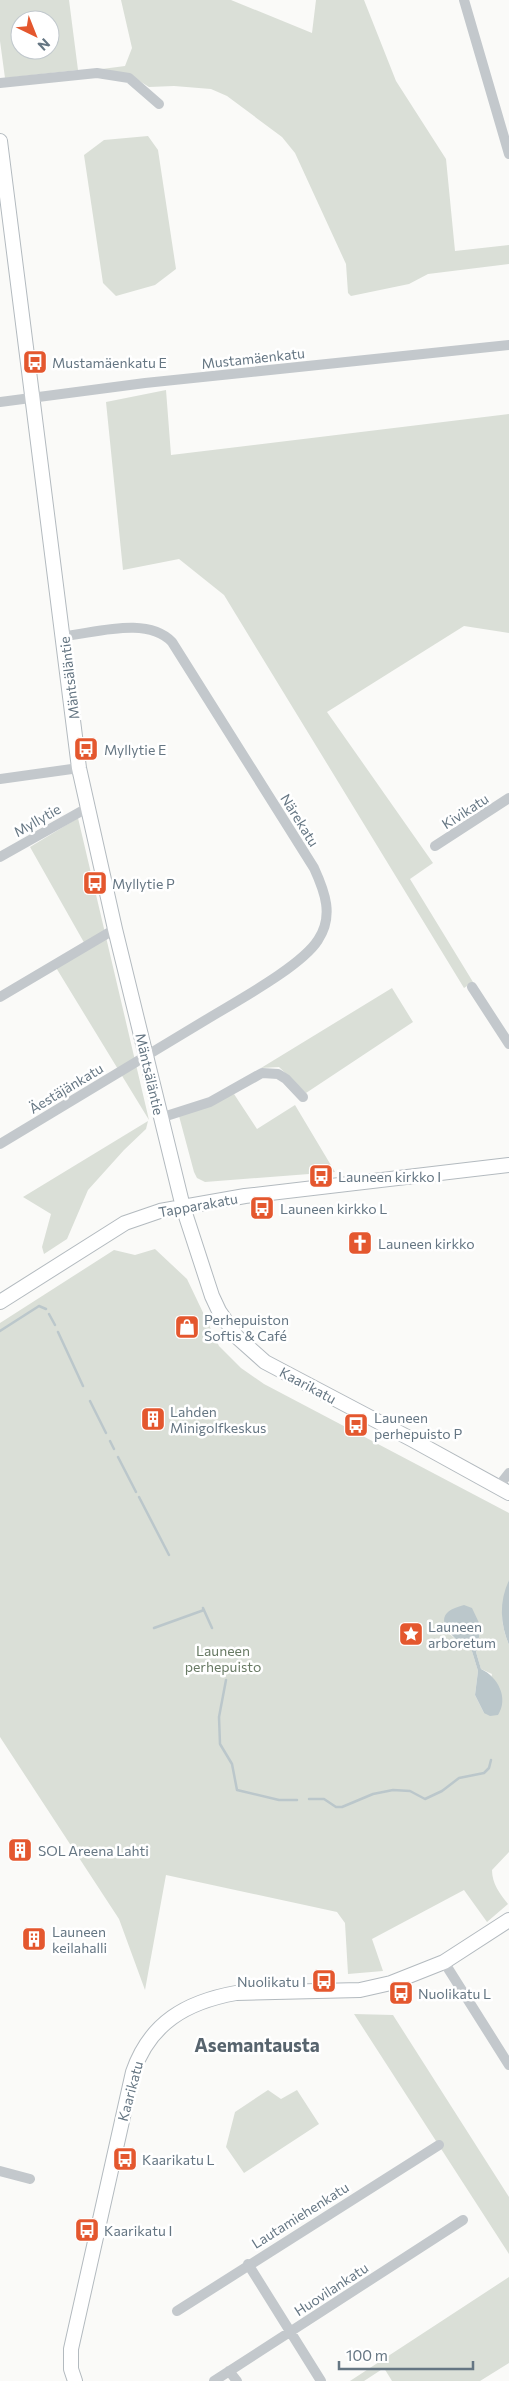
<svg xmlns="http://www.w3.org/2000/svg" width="509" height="2381" font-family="Commissioner,sans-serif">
	<rect width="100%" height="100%" fill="#fafaf8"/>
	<path fill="#dadfd7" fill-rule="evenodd" d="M0 0H69L78 70 5 78 0 41ZM20 20H50V50H20Z
		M121 0H231L312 33 316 0H364L396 81 446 159 455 251 509 245V264L428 274 409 284 351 296 348 293 346 264 295 153 282 137 227 96 211 89 174 86 149 87 130 75 102 69 125 66 132 48Z
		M148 136 158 150 176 269 155 285 116 296 103 283 84 155 104 140Z
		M166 390 171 455 509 414V633L464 626 327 712 433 863 410 879 473 982 464 988 224 595 179 559 123 570 106 402Z
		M78 818 149 1120 55 966 86 946 30 847Z
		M392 988 413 1022 306 1093 279 1067 261 1068Z
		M234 1094 257 1129 295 1105 335 1172 205 1182 197 1178 194 1172 179 1116Z
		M148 1121 146 1129 124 1150 88 1190 67 1239 44 1254 42 1247 51 1214 23 1197Z
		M155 1249 187 1279 219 1346 241 1368 264 1384 509 1513C509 1534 509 1561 509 1580 504 1608 497 1615 509 1645V1852L492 1870C492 1884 500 1894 508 1904L487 1922 464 1890 372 1939 383 1971 348 1974 345 1923 337 1912 166 1875 145 1990 119 1919 0 1737V1323L114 1250 135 1255ZM481 1627 476 1652 481 1669 492 1674 484 1713 475 1695 478 1671 471 1648 463 1640 458 1641 447 1632Z
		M354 2014 393 2015 509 2197V2254Z
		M268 2090 281 2099 297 2090 319 2124 244 2173 226 2147 235 2112Z
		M509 2277V2363L480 2381H392L384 2368 364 2381H350Z"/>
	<path fill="#bbc7cb" d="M509 1580V1645C500 1623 499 1602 509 1580Z
		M464 1605 472 1608 481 1627 476 1652 481 1669C498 1677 509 1698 498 1715L490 1716 484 1713 475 1695 478 1671 471 1648 463 1640 458 1641C441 1625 436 1612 464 1605Z"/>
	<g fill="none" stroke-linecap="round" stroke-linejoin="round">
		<path stroke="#bbc7cb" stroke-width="2.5" d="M49 1314 55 1325
			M0 1331 39 1306 46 1309
			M58 1332 83 1386
			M90 1401 106 1433
			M110 1441 114 1449
			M118 1457 136 1492
			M139 1497 169 1555
			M203 1608 212 1628
			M154 1628 204 1610
			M226 1680 219 1717 220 1744 232 1764 237 1790 279 1800H297
			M309 1799H324L336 1807H342L373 1794 393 1790 410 1791 425 1799 442 1791 459 1778 484 1773 489 1768 491 1760"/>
		<defs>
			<path id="secondary" d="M0 141 79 768 115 929 183 1207 212 1296 219 1311 237 1337 265 1362 411 1439 509 1493
				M0 1302 125 1223 160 1211 245 1196 509 1165
				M75 2381 71 2369V2349L133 2072C150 2023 186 2002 236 1993L360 1990 391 1983 444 1962 509 1920"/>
		</defs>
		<use href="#secondary" stroke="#b3babf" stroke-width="16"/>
		<path stroke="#c3c8cc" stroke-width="10" d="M464 0 509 154
			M0 83 97 73 129 78 159 104
			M0 402 145 383 509 345
			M0 779 79 768
			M435 846 509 798
			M0 857 87 808
			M472 987 509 1044
			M0 997 115 929
			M160 1118 210 1102 262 1073 278 1074 286 1079 303 1097
			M0 1144C68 1103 136 1062 204 1021 233 1003 301 967 318 940 334 916 325 892 314 868L172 642C147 616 96 633 64 636
			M498 1487 509 1473
			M444 1962 509 2065
			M0 2171 30 2179
			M248 2264 321 2381
			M177 2311 439 2145
			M229 2371 237 2381
			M214 2381 463 2220"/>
		<use href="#secondary" stroke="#fff" stroke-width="14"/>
	</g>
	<defs>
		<symbol id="bus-square" viewBox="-11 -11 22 22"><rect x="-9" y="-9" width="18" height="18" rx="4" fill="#e4572e" stroke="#fff"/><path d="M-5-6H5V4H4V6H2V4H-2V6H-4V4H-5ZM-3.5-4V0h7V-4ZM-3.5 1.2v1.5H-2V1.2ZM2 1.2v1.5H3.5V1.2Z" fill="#fff"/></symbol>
		<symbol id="church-square" viewBox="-11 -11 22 22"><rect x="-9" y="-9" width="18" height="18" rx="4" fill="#e4572e" stroke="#fff"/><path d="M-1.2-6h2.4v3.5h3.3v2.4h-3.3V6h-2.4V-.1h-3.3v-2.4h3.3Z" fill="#fff"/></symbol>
		<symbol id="shop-square" viewBox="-11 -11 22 22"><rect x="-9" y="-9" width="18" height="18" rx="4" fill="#e4572e" stroke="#fff"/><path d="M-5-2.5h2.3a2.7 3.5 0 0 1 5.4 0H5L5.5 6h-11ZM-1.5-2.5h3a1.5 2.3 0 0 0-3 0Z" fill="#fff"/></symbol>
		<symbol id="building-square" viewBox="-11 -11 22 22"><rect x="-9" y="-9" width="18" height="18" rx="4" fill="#e4572e" stroke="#fff"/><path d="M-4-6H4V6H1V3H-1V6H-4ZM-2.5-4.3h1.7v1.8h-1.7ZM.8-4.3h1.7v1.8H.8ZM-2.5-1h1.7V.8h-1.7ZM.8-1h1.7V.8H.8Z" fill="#fff"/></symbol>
		<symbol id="sight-square" viewBox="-11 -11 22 22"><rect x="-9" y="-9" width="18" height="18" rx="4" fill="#e4572e" stroke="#fff"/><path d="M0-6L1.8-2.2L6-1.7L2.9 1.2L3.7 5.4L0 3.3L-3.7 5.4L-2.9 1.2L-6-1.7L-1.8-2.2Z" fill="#fff"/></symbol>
	</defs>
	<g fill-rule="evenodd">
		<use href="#bus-square" x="21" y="348" width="28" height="28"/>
		<use href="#bus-square" x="72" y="735" width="28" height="28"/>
		<use href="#bus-square" x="81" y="869" width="28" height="28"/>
		<use href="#bus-square" x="307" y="1162" width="28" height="28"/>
		<use href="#bus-square" x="248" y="1194" width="28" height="28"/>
		<use href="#church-square" x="346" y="1229" width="28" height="28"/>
		<use href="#shop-square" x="173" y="1313" width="28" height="28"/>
		<use href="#building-square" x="139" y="1405" width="28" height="28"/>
		<use href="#bus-square" x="342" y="1411" width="28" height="28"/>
		<use href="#sight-square" x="397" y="1620" width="28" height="28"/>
		<use href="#building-square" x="6" y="1836" width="28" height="28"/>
		<use href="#building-square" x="20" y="1925" width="28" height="28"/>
		<use href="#bus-square" x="310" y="1967" width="28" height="28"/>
		<use href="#bus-square" x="387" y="1979" width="28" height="28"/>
		<use href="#bus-square" x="111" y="2145" width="28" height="28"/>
		<use href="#bus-square" x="73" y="2216" width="28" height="28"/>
	</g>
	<g text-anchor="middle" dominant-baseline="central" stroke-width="5" stroke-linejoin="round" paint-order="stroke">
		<g font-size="14" fill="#657683" stroke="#fff">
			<text transform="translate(253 358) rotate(-6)">Mustamäenkatu</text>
			<text transform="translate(69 678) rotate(-97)">Mäntsäläntie</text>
			<text transform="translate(465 811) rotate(-33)">Kivikatu</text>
			<text transform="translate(37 820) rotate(-30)">Myllytie</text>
			<text transform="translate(300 820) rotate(58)">Närekatu</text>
			<text transform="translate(150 1074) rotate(77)">Mäntsäläntie</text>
			<text transform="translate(66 1088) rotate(-31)">Äestäjänkatu</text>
			<text transform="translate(198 1205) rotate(-10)">Tapparakatu</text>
			<text transform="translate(308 1385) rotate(28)">Kaarikatu</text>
			<text transform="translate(130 2091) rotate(-75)">Kaarikatu</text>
			<text transform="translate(300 2215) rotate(-32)">Lautamiehenkatu</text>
			<text transform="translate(331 2289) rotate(-33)">Huovilankatu</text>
		</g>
		<g font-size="14" fill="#657683" stroke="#fff" text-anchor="start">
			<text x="52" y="362">Mustamäenkatu E</text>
			<text x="104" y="749">Myllytie E</text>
			<text x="112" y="883">Myllytie P</text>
			<text x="338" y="1176">Launeen kirkko I</text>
			<text x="280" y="1208">Launeen kirkko L</text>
			<text x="378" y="1243">Launeen kirkko</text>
			<text x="204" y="1319">Perhepuiston<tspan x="204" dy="16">Softis &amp; Café</tspan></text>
			<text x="170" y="1411">Lahden<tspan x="170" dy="16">Minigolfkeskus</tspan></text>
			<text x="374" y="1417">Launeen<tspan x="374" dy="16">perhepuisto P</tspan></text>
			<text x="428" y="1626">Launeen<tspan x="428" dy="16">arboretum</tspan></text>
			<text x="38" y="1850">SOL Areena Lahti</text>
			<text x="52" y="1931">Launeen<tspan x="52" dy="16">keilahalli</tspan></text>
			<text x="306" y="1981" text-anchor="end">Nuolikatu I</text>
			<text x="418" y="1993">Nuolikatu L</text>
			<text x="142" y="2159">Kaarikatu L</text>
			<text x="104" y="2230">Kaarikatu I</text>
		</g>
		<g font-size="14" fill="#687a64" stroke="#fff">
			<text x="223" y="1650">Launeen<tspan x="223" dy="16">perhepuisto</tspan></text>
		</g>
		<g font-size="19" font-weight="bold" fill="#57646e" stroke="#fff">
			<text x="257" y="2044">Asemantausta</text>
		</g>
	</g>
	<g transform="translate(35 35) rotate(137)"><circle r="24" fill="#ffffff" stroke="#c1c8cd"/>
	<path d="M0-4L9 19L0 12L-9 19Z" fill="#e4572e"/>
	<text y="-8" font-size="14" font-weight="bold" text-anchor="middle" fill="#657683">N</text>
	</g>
	<path d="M339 2361v8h134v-8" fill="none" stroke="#657683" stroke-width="2.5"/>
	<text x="346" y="2361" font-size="15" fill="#657683" stroke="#ffffff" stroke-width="4" paint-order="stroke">100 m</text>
</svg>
